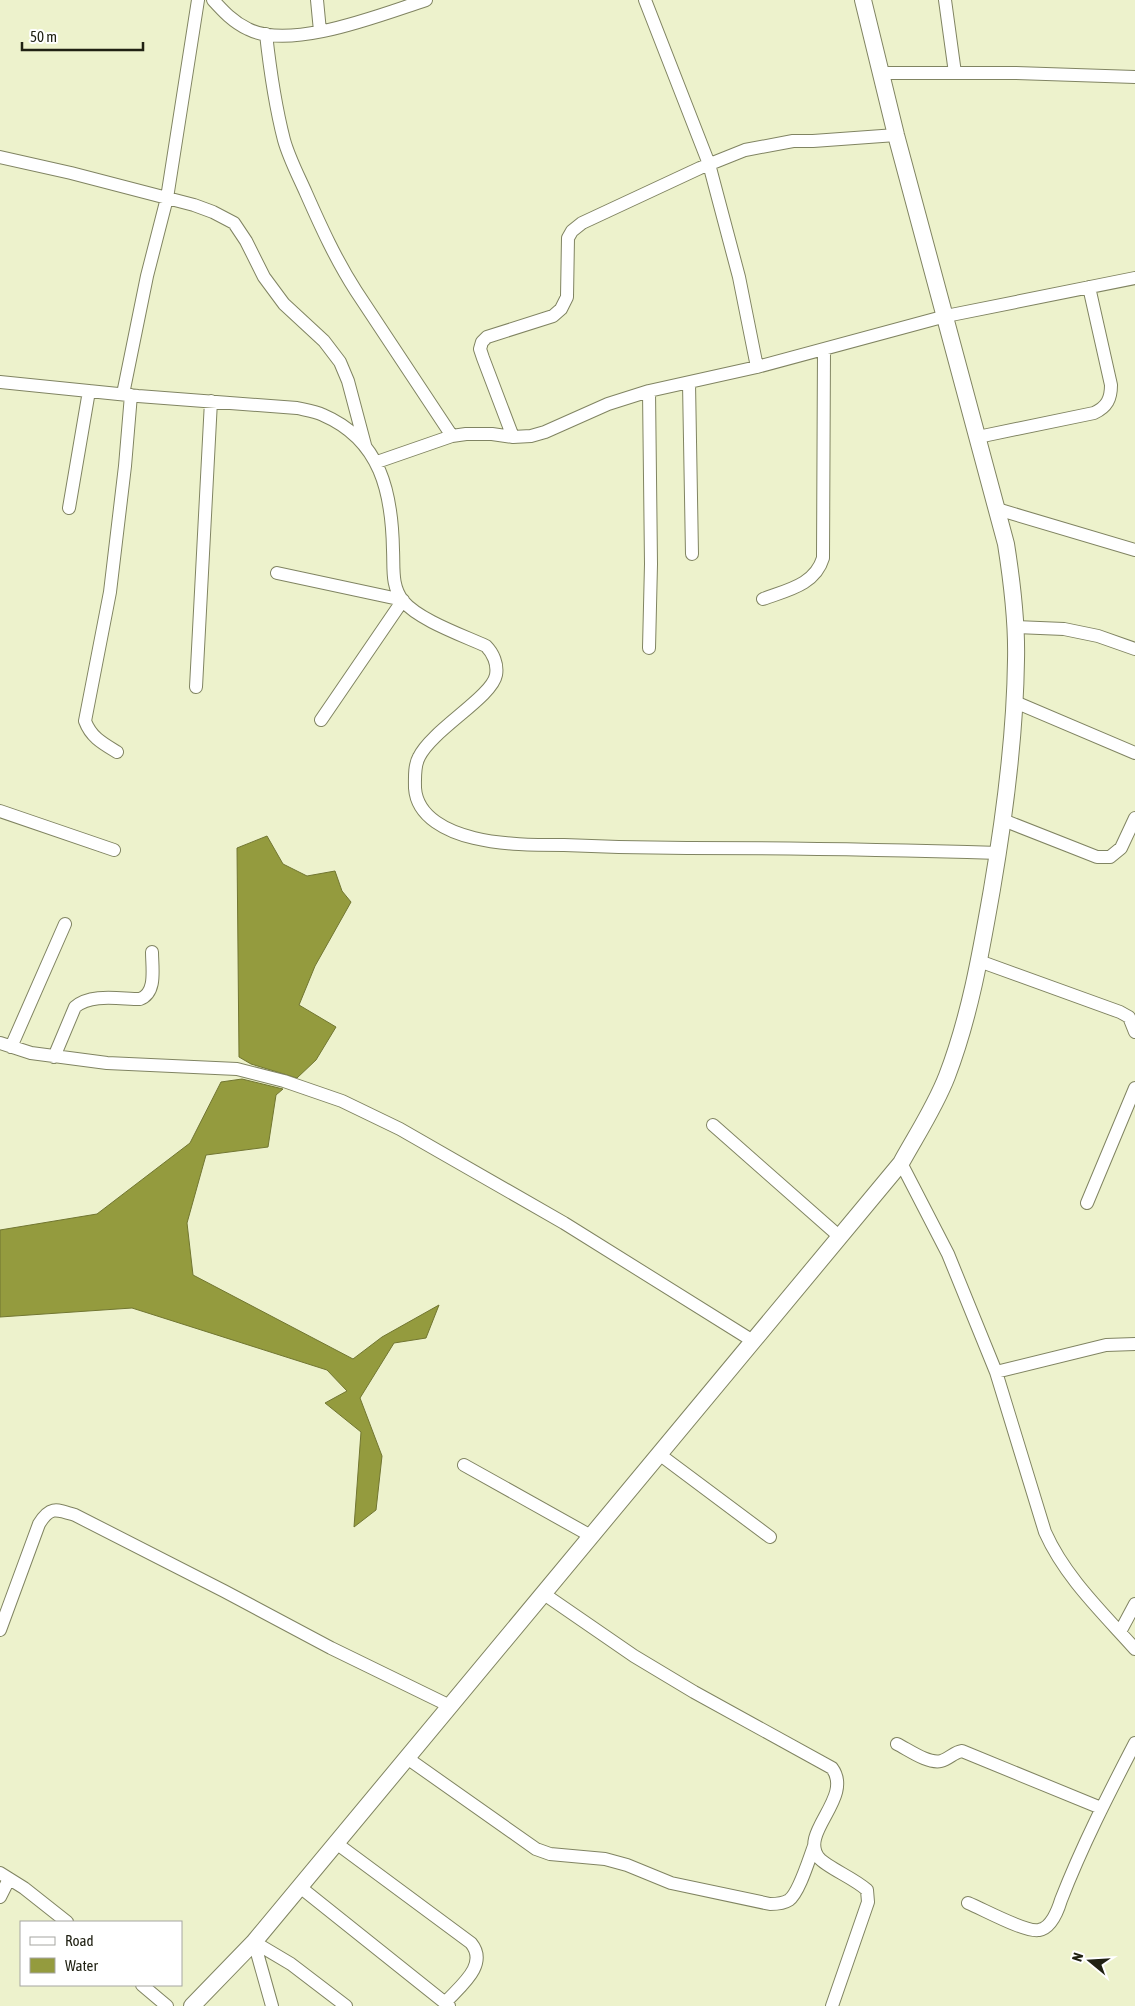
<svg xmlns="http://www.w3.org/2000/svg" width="1135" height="2006" font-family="'Asap Condensed',sans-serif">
	<rect width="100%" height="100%" fill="#edf2cc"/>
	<path fill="#949b3e" stroke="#717631" d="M267 836 283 864 307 876 335 871 342 891 351 902 315 966 299 1005 336 1027 316 1060 297 1078 251 1064 239 1057 237 848Z
		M242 1079 283 1089 276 1095 268 1147 206 1155 187 1223 193 1275 353 1359 382 1337 439 1305 426 1338 394 1343 360 1398 382 1456 376 1510 354 1527 361 1432 325 1403 347 1391 327 1370 132 1308 0 1317V1230L97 1214 190 1143 221 1082Z"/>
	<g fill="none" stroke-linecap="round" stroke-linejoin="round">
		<defs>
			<path id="minor" d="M213 0C223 11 233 22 248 29 291 51 382 14 426 0
				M317 0 320 31
				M645 0 709 164 739 277 757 367
				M945 0 955 73
				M266 34C270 70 275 105 284 140 289 158 298 175 306 193 321 227 336 260 356 291L452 436
				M882 73H1016L1135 77
				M0 157 71 173 194 205 213 212 234 223 246 241 264 277 284 304 324 341 340 362 348 381 365 445
				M0 382 138 396 297 408C306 410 315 411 323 415 381 440 392 493 393 550 394 568 391 586 403 601 419 620 462 635 486 646 493 653 498 664 496 675 492 697 432 730 419 757 414 766 415 779 415 788 417 818 449 832 474 838 503 845 535 845 564 845 605 847 646 848 687 848 791 848 895 850 999 853
				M689 383 692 554
				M649 391 651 564 649 648
				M123 394 147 276 167 198 198 0
				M513 437 483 358 480 349 482 342 487 337 553 316 561 309 567 297 568 238 572 231 582 223 700 168 745 150 793 141H813L896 135
				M978 437 1094 413C1107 407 1111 399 1111 385L1089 287
				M377 462 452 436 466 434H492L513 437 531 436 545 432 608 404 649 391 757 367 946 316 1135 278
				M69 508 89 391
				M997 509 1135 550
				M277 573 403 600 321 720
				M763 599C787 590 815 585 823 558L824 349
				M1014 627 1064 629 1098 636 1135 649
				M196 687 211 401
				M1015 702 1135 753
				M117 752C102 743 91 737 85 721L110 592 125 466 131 395
				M0 811 114 850
				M1003 820 1097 857H1110L1121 848 1135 818
				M979 961 1120 1012 1129 1017 1135 1032
				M0 1043 31 1053 107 1063 237 1069 284 1081 342 1101 400 1129 564 1223 753 1341
				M11 1047 65 924
				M54 1057 75 1007C91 993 120 999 140 999 157 993 152 968 152 952
				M713 1125 840 1237
				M901 1163 948 1254 996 1372 1045 1532C1065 1577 1102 1612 1135 1649
				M1087 1203 1135 1088
				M996 1372 1106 1345 1135 1344
				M659 1454 770 1537
				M464 1465 591 1536
				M544 1594 634 1656 694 1692 832 1768C854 1798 798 1833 819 1858 828 1868 854 1878 867 1890L868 1902 832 2006
				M0 1630 39 1524C50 1506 56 1509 75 1515L224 1591 331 1648 450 1706
				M1120 1632 1135 1604
				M897 1744C909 1750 928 1764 941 1761 949 1759 954 1752 962 1751L1101 1808
				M407 1758 536 1849 550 1854 605 1859 627 1865 671 1883 770 1904C776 1904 783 1904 789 1900 799 1893 809 1859 814 1846
				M336 1843 471 1943C489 1965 460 1986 445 2003
				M0 1873 24 1888 67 1922
				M300 1887 449 2006
				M0 1897 9 1879
				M968 1903C983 1909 1026 1933 1039 1930 1051 1928 1058 1910 1061 1900 1082 1846 1108 1795 1135 1743
				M254 1942 291 1964 346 2006
				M254 1942 272 2006
				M142 1985 167 2006"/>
			<path id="tertiary" d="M192 2006 254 1942 901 1163C917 1134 935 1107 947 1076 970 1016 981 952 992 889 1005 813 1015 737 1016 660 1017 622 1012 582 1006 544L896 135 863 0"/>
		</defs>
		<use href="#minor" stroke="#808462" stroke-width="14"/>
		<use href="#tertiary" stroke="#808462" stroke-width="18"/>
		<use href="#minor" stroke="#fff" stroke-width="12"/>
		<use href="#tertiary" stroke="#fff" stroke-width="16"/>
	</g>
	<rect x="20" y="1921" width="162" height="65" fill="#ffffff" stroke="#a6a6a1"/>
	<rect x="30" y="1937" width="25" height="8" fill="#ffffff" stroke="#a6a6a1"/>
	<text x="65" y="1946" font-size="15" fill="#202113">Road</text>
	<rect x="30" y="1958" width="25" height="15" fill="#949b3e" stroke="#a6a6a1"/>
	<text x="65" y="1971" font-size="15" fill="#202113">Water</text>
	<g transform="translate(1090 1961) rotate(288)" stroke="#ffffff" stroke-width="4" paint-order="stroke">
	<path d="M0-4L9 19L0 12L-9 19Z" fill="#202113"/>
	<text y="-8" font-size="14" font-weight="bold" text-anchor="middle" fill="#202113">N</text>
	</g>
	<path d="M22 42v8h121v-8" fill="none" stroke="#202113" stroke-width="2.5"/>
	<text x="30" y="42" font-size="15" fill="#202113" stroke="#ffffff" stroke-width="4" paint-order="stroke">50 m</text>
</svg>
